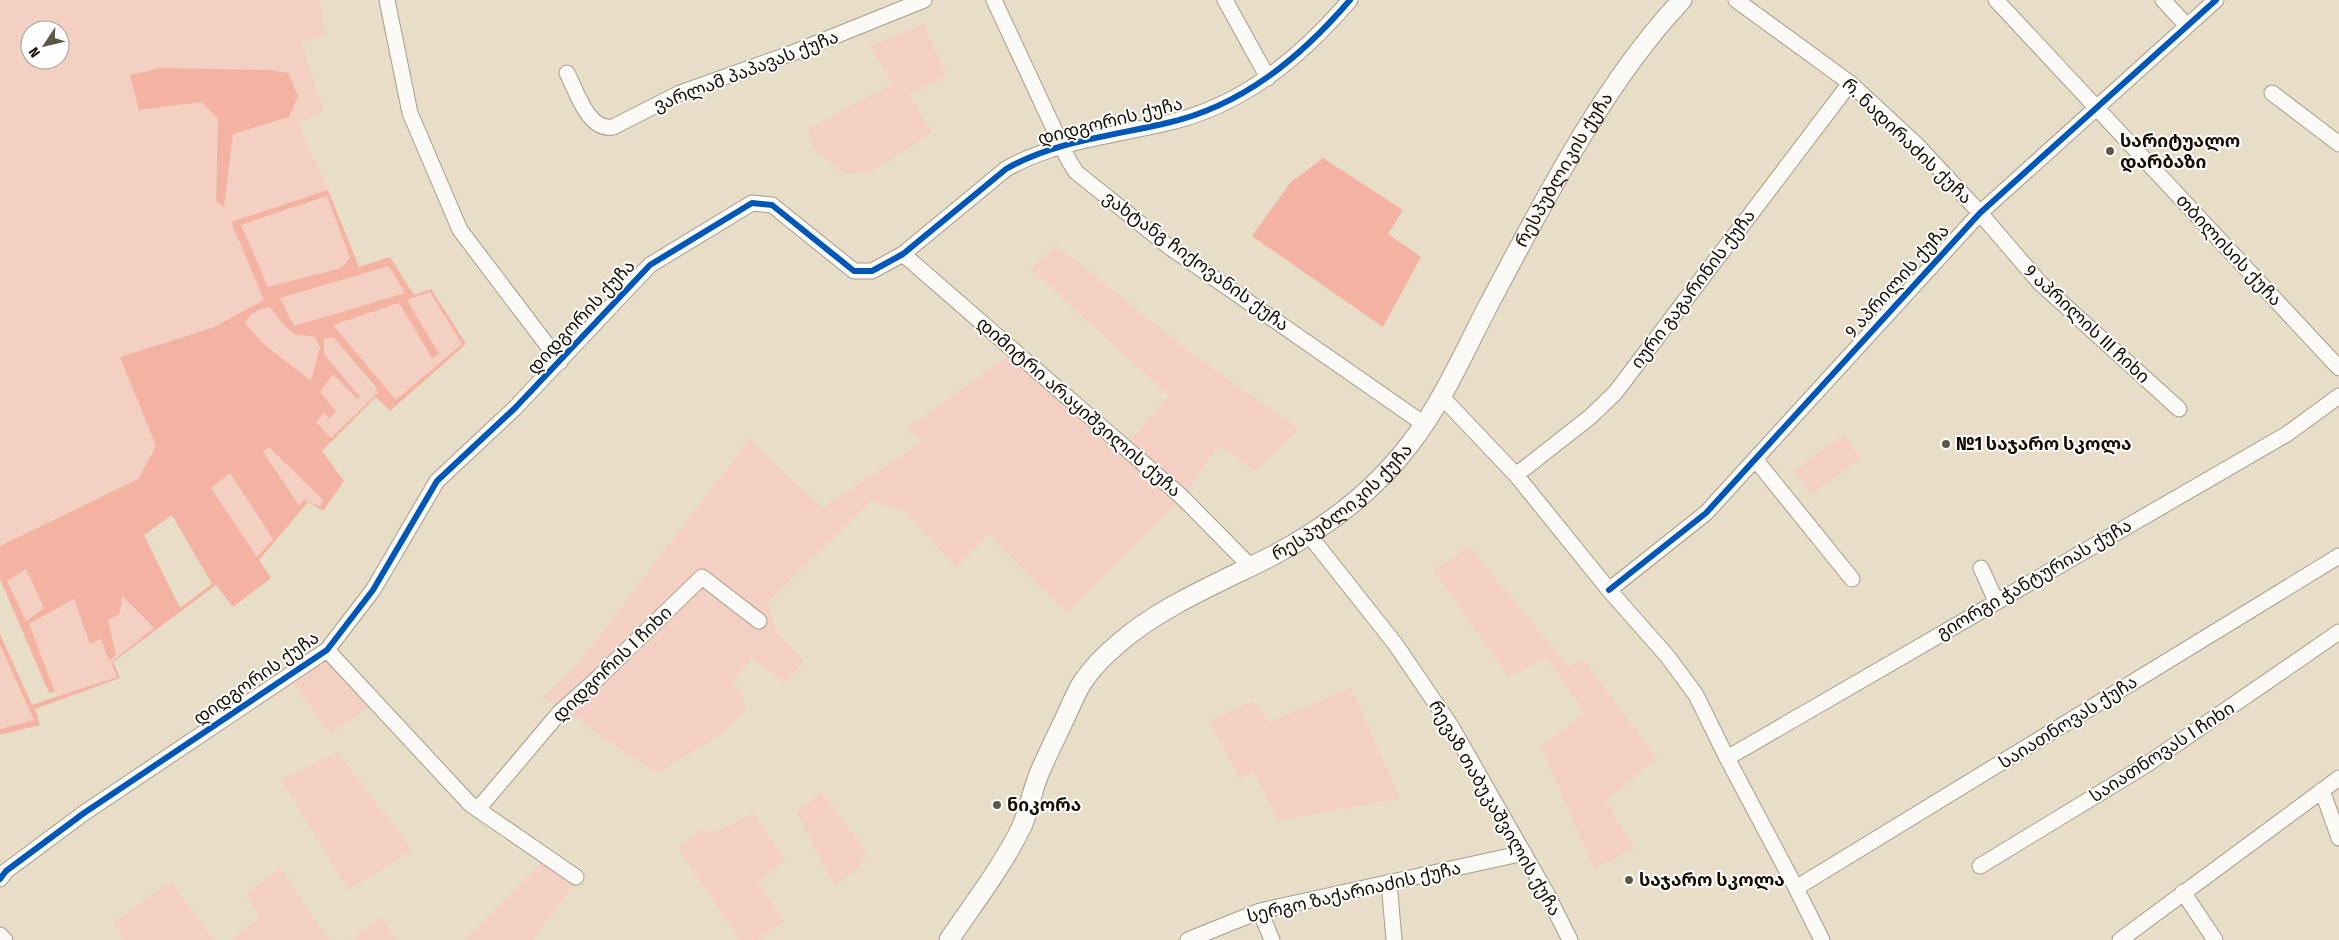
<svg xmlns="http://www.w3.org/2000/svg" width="2339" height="940" font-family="'Fira Sans Condensed','Noto Sans Georgian',sans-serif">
	<rect width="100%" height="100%" fill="#e8ddc6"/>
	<path fill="#f4d0c2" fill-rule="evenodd" d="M0 0H319L325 35 301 42 324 112 298 123 328 190 231 222 265 300 212 328 120 357 156 446 138 478 0 546ZM30 30H60V60H30ZM201 102 289 117 233 134 224 207 216 200 218 119Z
		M923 25 947 76 909 95 932 132 871 172 844 173 814 150 808 129 893 84 869 47Z
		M327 196 350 258 341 268 268 287 240 225Z
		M1057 246 1192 354 1299 429 1255 471 1219 445 1186 492 1128 443 1169 396 1031 269Z
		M390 266 406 293 294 326 280 298Z
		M430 292 462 344 396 400 333 325 399 303 433 357 438 354 407 300Z
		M270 307C286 329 287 333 315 337L320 347 311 381 265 345 245 323C252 313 258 309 270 307Z
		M333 337 378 393 331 438 316 422 325 413 320 392 333 373 356 399 359 397 324 354V339Z
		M1008 356 1177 502 1066 613 989 534 956 568 905 511 872 501 767 602 776 631 804 661 784 683 752 657 733 682 743 695 745 710 720 735 657 773 602 737 575 716 543 697 579 662 749 439 822 508 922 442 906 429Z
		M1843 435 1861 458 1812 494 1794 471Z
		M269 447 323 500 320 506 305 500 300 506 262 452Z
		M231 473 273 539 257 557 211 487Z
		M1470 547 1569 667 1584 660 1657 758 1605 801 1635 848 1594 869 1541 746 1585 713 1546 658 1509 677 1433 571Z
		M26 569 44 608 26 621 7 581Z
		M122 595 155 628 111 662 117 677 57 697 29 625 74 598 90 643 101 639 116 655 108 620Z
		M0 645 34 720 0 729Z
		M331 657 371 705 330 734 292 682Z
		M1351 688 1400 798 1278 821 1254 772 1240 778 1209 722 1253 701 1270 722Z
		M337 752 413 850 348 890 281 780Z
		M822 792 867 853 858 869 834 885 796 812Z
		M753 813 785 860 758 882 784 921 758 940H740L677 848 701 830 717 832Z
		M544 860 576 883 532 940H465Z
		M281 868 321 929 331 940H230L260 918 245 894Z
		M171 881 214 940H124L113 923Z
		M382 917 397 940H351Z"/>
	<path fill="#f4b2a3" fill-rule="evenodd" d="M161 68 271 70 288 73 298 96 289 117 233 134 224 207 216 201 218 119 201 102 139 110 130 75Z
		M1323 158 1403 210 1388 234 1421 257 1383 327 1252 236 1290 183Z
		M328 190 359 267 390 257 414 295 431 289 466 344 390 411 376 397 322 451 344 481 323 511 308 502 259 560 271 578 233 607 216 585 113 662 120 678 35 709 40 725 0 735V729L34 720 0 645V634L32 705 117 677 111 662 154 628 122 596 120 614 108 620 116 655 109 661 101 639 90 644 74 599 29 624 55 692 49 693 0 579V546L138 479 156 446 120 357 212 328 264 300 231 222ZM327 196 350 258 341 268 268 287 241 225ZM389 266 405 293 294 326 280 298ZM430 292 462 344 396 400 333 325 399 303 432 358 439 354 407 300ZM270 307 282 323 294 334 315 337 320 347 311 381 265 345 245 323C251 313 258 309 270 307ZM333 337 375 386 378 393 331 438 316 422 325 413 329 419 336 411 320 392 333 374 357 399 360 397 324 354V339ZM269 447 323 500 320 506 304 500 299 505 263 452ZM230 473 273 539 257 557 211 488ZM172 515 212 584 180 608 144 535ZM26 569 44 608 26 621 7 581Z"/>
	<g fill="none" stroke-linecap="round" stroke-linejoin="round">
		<defs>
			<path id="minor" d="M387 0 410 113 460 230 560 362
				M994 0 1068 159 1076 172 1168 246 1424 424
				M1225 0 1268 78
				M1736 0 1850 83 1918 146 1980 213 2040 283 2179 409
				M1996 0 2339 368
				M2163 0 2187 26
				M567 73C577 92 588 131 613 127L680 93 795 52 924 0
				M2272 93 2339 144
				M903 254 1182 497 1250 566
				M1441 396 1516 475 1609 590 1668 657 1696 695 1727 758 1796 888 1822 940
				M1755 459 1852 579
				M1516 475 1590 417 1615 393 1850 83
				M1309 535 1396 645 1451 726 1547 894 1570 940
				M1981 568 1996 601
				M1609 590 1706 513 1980 213 2216 0
				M327 650 470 804 576 877
				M1727 758 2287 434 2339 396
				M2322 790 2339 838
				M478 809 560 712 598 678 702 577 759 621
				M1980 866 2146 765 2339 632
				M0 879 6 871 84 813 327 650 373 590 437 481 515 408 650 265 752 203 772 205 854 271H872L903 254 1006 169C1055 141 1112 136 1167 123 1242 106 1300 58 1350 0
				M1389 882 1394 940
				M1796 888 2339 556
				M2183 892 2215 940
				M1260 911 1272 940
				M0 935 5 940
				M1188 940 1260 911 1524 853
				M2120 940 2339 778"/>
			<g id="major">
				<path id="s1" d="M949 940C974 903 1002 867 1022 826 1029 810 1032 791 1039 774 1047 755 1056 737 1065 718 1071 706 1076 691 1084 680 1093 667 1106 654 1118 644 1159 607 1223 581 1272 556 1324 529 1374 491 1410 444 1442 403 1464 352 1488 306 1543 203 1602 85 1682 0"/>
			</g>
		</defs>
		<use href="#minor" stroke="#a59d8b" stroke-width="17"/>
		<use href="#major" stroke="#a59d8b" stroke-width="21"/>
		<use href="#minor" stroke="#fcfaf6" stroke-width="15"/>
		<use href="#major" stroke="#fcfaf6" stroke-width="19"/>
		<defs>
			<path id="cycleway" d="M1609 590 1706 513 1980 213 2216 0
				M0 879 6 871 84 813 327 650 373 590 437 481 515 408 650 265 752 203 772 205 854 271H872L903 254 1006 169C1055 141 1112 136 1167 123 1242 106 1300 58 1350 0"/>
		</defs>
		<use href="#cycleway" stroke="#fff" stroke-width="9"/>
		<use href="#cycleway" stroke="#0057b8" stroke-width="6"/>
	</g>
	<g fill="#5f5647" stroke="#fff" stroke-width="2">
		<circle cx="2110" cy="151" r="5"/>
		<circle cx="1946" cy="444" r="5"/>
		<circle cx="997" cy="805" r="5"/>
		<circle cx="1629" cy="880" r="5"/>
	</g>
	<g text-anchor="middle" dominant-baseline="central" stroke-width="4" stroke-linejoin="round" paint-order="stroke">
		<g font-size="18" fill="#150e02" stroke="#fff">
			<text transform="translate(746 71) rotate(-21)">ვარლამ პაპავას ქუჩა</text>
			<text transform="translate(1110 121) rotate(-14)">დიდგორის ქუჩა</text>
			<text transform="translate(1907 141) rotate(44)">რ. ნადირაძის ქუჩა</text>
			<text stroke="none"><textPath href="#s1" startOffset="1016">რესპუბლიკის ქუჩა</textPath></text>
			<text transform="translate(2229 250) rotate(47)">თბილისის ქუჩა</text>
			<text transform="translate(1196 261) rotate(36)">ვახტანგ ჩიქოვანის ქუჩა</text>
			<text transform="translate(1897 281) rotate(-48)">9 აპრილის ქუჩა</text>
			<text transform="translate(1693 289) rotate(-53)">იური გაგარინის ქუჩა</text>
			<text transform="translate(581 317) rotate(-47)">დიდგორის ქუჩა</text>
			<text transform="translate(2087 324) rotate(43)">9 აპრილის III ჩიხი</text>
			<text transform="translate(1079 407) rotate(41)">დიმიტრი არაყიშვილის ქუჩა</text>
			<text stroke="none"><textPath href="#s1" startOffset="611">რესპუბლიკის ქუჩა</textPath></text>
			<text transform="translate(2034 579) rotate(-30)">გიორგი ჭანტურიას ქუჩა</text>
			<text transform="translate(612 664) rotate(-44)">დიდგორის I ჩიხი</text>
			<text transform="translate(256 678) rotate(-35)">დიდგორის ქუჩა</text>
			<text transform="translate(2068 722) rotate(-32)">საიათნოვას ქუჩა</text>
			<text transform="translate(2162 752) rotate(-33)">საიათნოვას I ჩიხი</text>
			<text transform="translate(1495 808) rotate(60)">რევაზ თაბუკაშვილის ქუჩა</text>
			<text transform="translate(1354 892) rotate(-13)">სერგო ზაქარიაძის ქუჩა</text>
		</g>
		<g font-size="18" font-weight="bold" fill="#150e02" stroke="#fff" text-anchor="start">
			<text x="2120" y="141">სარიტუალო<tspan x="2120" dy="21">დარბაზი</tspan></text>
			<text x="1956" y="444">№1 საჯარო სკოლა</text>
			<text x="1007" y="805">ნიკორა</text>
			<text x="1639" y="880">საჯარო სკოლა</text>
		</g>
	</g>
	<g transform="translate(45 45) rotate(235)"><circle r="24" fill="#ffffff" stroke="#a19f9a"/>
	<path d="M0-4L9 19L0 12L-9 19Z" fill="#5f5647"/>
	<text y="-8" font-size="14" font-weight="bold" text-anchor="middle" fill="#150e02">N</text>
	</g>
</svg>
